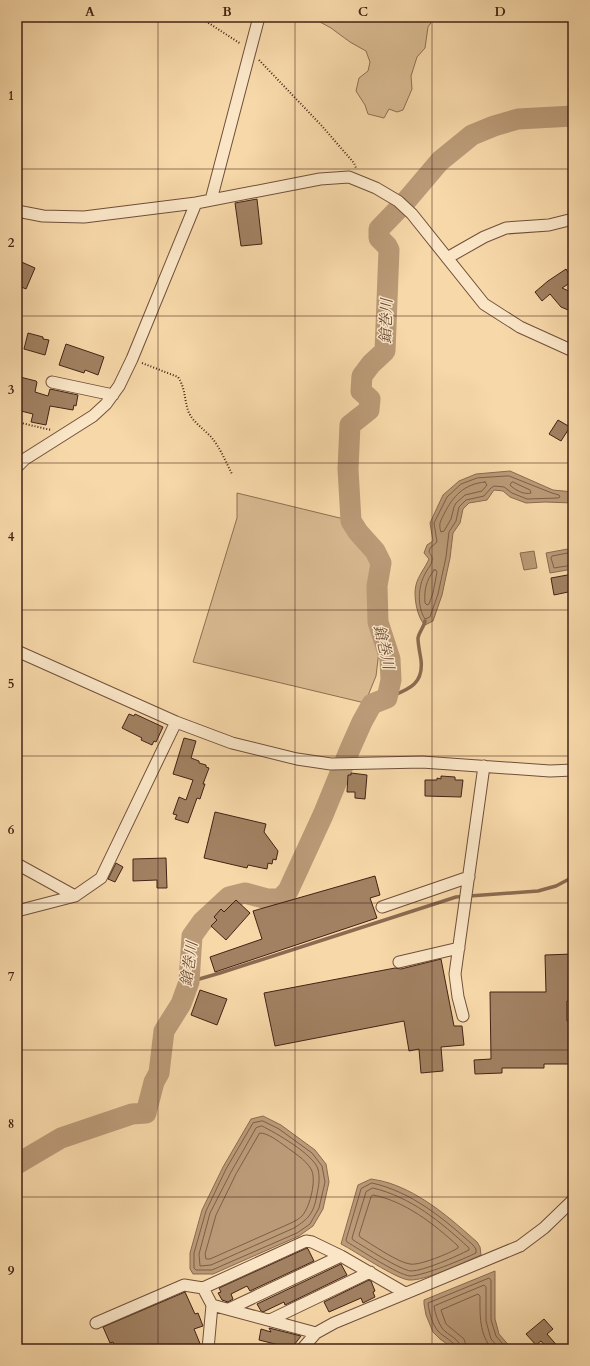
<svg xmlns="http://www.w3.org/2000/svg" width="590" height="1366" font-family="Cardo,'Noto Serif JP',serif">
	<rect width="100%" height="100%" fill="#f7d8a9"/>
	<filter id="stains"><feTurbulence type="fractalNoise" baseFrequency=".005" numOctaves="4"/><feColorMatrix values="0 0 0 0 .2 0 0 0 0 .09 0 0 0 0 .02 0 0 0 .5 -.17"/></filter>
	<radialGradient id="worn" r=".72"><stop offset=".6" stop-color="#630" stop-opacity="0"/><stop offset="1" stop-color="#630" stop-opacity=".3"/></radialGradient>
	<path fill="#d8b990" stroke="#8e6e52" d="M311 17H435L428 27 425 48 417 57 411 76 412 89 403 110 397 112 389 109 384 118 368 114 365 105 356 91 359 78 368 71 370 62 366 51 350 42 331 28Z
		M237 493 344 519 353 535 370 555 374 569 370 599 374 629 379 651 376 676 365 703 193 662 237 518Z"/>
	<path fill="#ba9a77" stroke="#8a6a50" d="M510 471 553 490 573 492V503L545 502 526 503 510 497 503 491 494 490 487 500 469 503 463 509 460 523 453 533 450 558 442 595 433 621 425 625C417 618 413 595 416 585 418 576 425 568 429 559L424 553 427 545 433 541 430 523 443 495 459 481 476 474Z
		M573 548V569L550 573 546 553Z
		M534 551 537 568 524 570 520 553Z
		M263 1116 281 1125 315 1150 326 1164 329 1182 323 1209 313 1226 299 1236 213 1274H193L190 1269V1253L202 1210 223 1167 251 1119Z
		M371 1179C377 1180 383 1181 389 1183 423 1194 451 1219 477 1242L480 1247 481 1255C464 1262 426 1281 409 1280 396 1279 355 1251 341 1244L358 1185Z
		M495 1271V1319L499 1334 512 1349H454L440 1339 433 1332 426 1315 424 1304V1300Z"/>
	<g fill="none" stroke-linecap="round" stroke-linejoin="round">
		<path stroke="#7e5e46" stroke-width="1" d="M509 476 552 493 559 495 560 497 558 498 527 499 512 493 504 487 494 486 491 488 484 496 466 500 459 507 456 521 449 532 446 557 438 594 430 617 425 619C417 607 418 586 425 574 427 569 432 565 432 560 433 557 430 554 429 552L430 548 437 542 434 523 447 497 461 484 477 478Z
			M485 482 487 485 482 491 465 495 456 503 454 507 451 519 444 531 441 532C438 524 441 520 444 514 453 496 464 484 485 482Z
			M513 482 530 490 531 493C524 495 515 490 510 485L511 483Z
			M573 552 552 556 551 558 554 568 573 565
			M434 570H436L437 572 433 593 429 604 427 605 425 603C424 590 426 581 434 570Z
			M263 1121 279 1129 312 1153 322 1166 325 1182 319 1208 310 1224 297 1233 212 1270H196L194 1268V1253L206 1211 226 1169 253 1123Z
			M262 1126C276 1133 313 1154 318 1169 320 1178 319 1185 317 1194 314 1212 310 1218 294 1228L211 1265 200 1266 199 1254 210 1213 231 1172 256 1128Z
			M260 1133C268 1133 278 1141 285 1146 294 1153 305 1159 311 1169 317 1179 310 1207 302 1216 299 1219 295 1221 291 1223L210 1259H206L205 1254 216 1215 236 1174Z
			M372 1183C412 1192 443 1218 473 1245L476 1249V1253C464 1259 423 1276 410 1276 398 1275 359 1249 347 1242L346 1240 361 1189Z
			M373 1188C411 1197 441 1222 469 1248V1250C457 1256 424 1271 411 1271 400 1270 365 1247 353 1240L352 1238 366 1192Z
			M373 1195C405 1201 434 1224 458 1246V1248C450 1253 419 1266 410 1264 399 1263 371 1244 360 1237L359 1235 371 1197Z
			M456 1349C455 1341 443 1337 438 1331 432 1324 429 1312 428 1303L489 1278 491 1280V1320L496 1336 507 1349
			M461 1349C460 1338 448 1336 442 1328 438 1322 435 1313 434 1306L484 1285 486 1287V1321L491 1339 500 1349
			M467 1349 464 1339 446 1324 441 1310 478 1294 480 1296C480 1315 479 1334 492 1349"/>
		<path stroke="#8a6a50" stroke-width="3.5" d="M387 698C406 690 424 686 421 660 420 653 418 645 418 638 419 632 424 627 425 621
			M189 982 220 973 456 897 538 891 556 886 573 877"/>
		<path stroke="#ba9a77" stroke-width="21" d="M17 1164 61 1138 132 1114 146 1113 154 1082 159 1073 164 1031 181 1004 189 982 192 936 202 922 229 897 245 893 267 899H280L288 891 323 815 350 749 362 722 372 704 387 698 391 680 390 659 378 622 377 586 381 563 375 551 358 532 351 521 348 469 350 425 369 410 370 399 361 391 362 376 371 364 385 351 389 250 387 246 379 238V229L406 201 440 161 472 135 494 126 518 119 573 116"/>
	</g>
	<path fill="#a18162" stroke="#432315" d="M257 199 262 244 241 246 235 203Z
		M17 260 35 268 26 289 17 285Z
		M566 269 573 281 562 288 573 293V312L561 307 550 294 542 301 535 292 548 281Z
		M28 333 43 337V339L49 340 45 355 24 349Z
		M66 344 104 357 98 375 85 370 84 373 59 365Z
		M20 377 36 381 37 382 35 392 48 396 50 389 78 395 76 406 74 405 73 410 50 406 46 425 31 422 33 414 17 410V383L18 384Z
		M558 420 570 427 561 441 549 434Z
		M573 574V591L554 595 551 578Z
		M129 714 134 716 135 714 163 727 156 742 154 741 152 745 141 740 142 738 122 728Z
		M184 738 196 741 191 758 199 761V763L206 765V767L209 768 203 784H205L200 799 197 798 188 823 175 819 177 815 173 814 179 797 186 800 193 780 173 774Z
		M351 773 367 775 365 799 355 798V792H347L348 775H351Z
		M441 776 455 777V780H463L461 797 425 796V780H437V778L441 779Z
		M215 812 266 824 264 832 278 851 276 860 273 859 272 864 268 863 267 869 248 865 247 868 204 858Z
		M166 858 167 888H157V880L133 881V859Z
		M116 863 123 867 115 882 108 879Z
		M375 876 380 895 370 898 377 918 215 972 210 957 262 939 253 911Z
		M236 900 250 913 226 940 211 926 217 920 214 917 221 909 224 912Z
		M573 954V1001H567V1021H573V1064H544V1068H502V1073L475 1074 474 1060 491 1059 490 992H546L545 955Z
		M441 959 454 1026H462L464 1045 441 1047 443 1071 421 1073 419 1049 409 1051 404 1021 275 1046 264 993 395 968 401 969Z
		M200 990 227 999 217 1025 191 1015Z
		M307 1248 308 1249 314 1261 250 1291 247 1286 231 1294 233 1299 228 1302 222 1300 218 1293 221 1292 219 1288Z
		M341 1264 347 1275 285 1305 284 1302 263 1312 261 1311 257 1304Z
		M369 1280 371 1281 375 1291 373 1292 375 1297 363 1303 361 1298 329 1312 324 1302Z
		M185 1292 195 1314 198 1313 203 1326 194 1329 201 1346V1349H116L113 1342 110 1343 103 1327Z
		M544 1319 553 1329 547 1334 560 1349H548L541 1341 536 1345 526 1334Z
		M269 1328 301 1336 291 1349H287L283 1346 259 1340 261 1329 271 1332Z"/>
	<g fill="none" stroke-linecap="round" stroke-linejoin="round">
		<defs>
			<path id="minor" d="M211 200 259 17
				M17 211 43 216 84 217 196 203 320 179 349 177 376 188 398 201 412 214 484 304 520 327 573 351
				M447 258 484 237 506 228 549 225 573 219
				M52 382 113 395
				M17 467 25 459 93 416 106 404 119 386 132 359 196 203
				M17 651 176 722 232 743 297 759 331 764 422 762 550 771 573 770
				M17 864 75 896
				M382 907 469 877
				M17 911 75 896 101 878 176 722
				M399 962 459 948
				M463 1016 458 997 455 974 484 766
				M203 1288 306 1241 312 1242 341 1256 405 1293
				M212 1305 316 1333
				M229 1309 341 1256
				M270 1320 370 1272
				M96 1323 184 1285 203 1288 212 1305 208 1349
				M302 1349 316 1333 334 1323 520 1246 544 1228 573 1200"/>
		</defs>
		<use href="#minor" stroke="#70503a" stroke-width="13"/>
		<path stroke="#432315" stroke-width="2" stroke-dasharray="1 2" stroke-linecap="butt" d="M137 17 197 19 207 22 241 44
			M259 60 321 125 354 163 356 168
			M142 363 178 377C186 389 184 401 189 413 194 423 205 430 212 438 220 448 226 462 232 474
			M17 422 51 430"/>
		<use href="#minor" stroke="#fae6c7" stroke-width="11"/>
	</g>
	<path fill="none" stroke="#432315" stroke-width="1" stroke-opacity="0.55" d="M158 17V1349M295 17V1349M432 17V1349M17 169H573M17 316H573M17 463H573M17 610H573M17 756H573M17 903H573M17 1050H573M17 1197H573"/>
	<g text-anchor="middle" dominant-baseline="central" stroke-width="3" stroke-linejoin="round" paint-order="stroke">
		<g font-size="15" font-style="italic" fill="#674732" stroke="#fae6c7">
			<text transform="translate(386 321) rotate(-88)">鎗巻川</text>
			<text transform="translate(384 647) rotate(77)">鎗巻川</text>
			<text transform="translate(189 964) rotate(-82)">鎗巻川</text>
		</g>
	</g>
	<rect width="590" height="1366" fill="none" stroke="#f7d8a9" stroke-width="44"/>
	<rect x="22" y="22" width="546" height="1322" fill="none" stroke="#432315" stroke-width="1.5"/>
	<g font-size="13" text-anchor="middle" font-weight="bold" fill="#432315">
		<text x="90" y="16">A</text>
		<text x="227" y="16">B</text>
		<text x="363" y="16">C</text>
		<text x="500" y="16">D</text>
		<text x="11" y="100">1</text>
		<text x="11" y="247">2</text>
		<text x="11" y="394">3</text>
		<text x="11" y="541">4</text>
		<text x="11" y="688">5</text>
		<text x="11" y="834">6</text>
		<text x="11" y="981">7</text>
		<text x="11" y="1128">8</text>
		<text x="11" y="1275">9</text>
	</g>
	<rect width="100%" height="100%" filter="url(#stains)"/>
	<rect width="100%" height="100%" fill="url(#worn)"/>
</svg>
